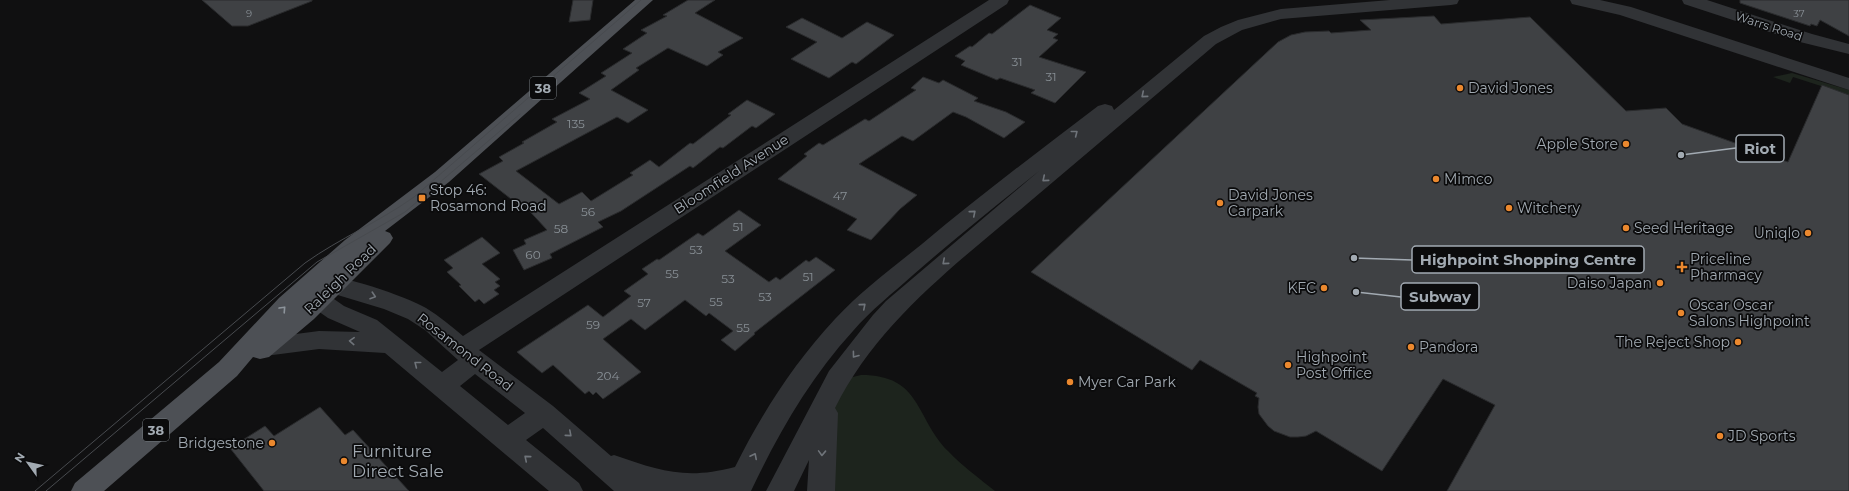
<svg xmlns="http://www.w3.org/2000/svg" width="1849" height="491" font-family="Montserrat,sans-serif">
	<rect width="100%" height="100%" fill="#101011"/>
	<path fill="#1d241d" d="M1792 73 1849 90V95L1793 77 1790 83 1773 77Z
		M861 375C922 375 915 418 948 451 962 466 979 478 995 491H821L823 426 849 378Z"/>
	<path fill="#3f4144" stroke="#2a2b2d" d="M202 0H312V1L248 26H232Z
		M573 0H593L590 20 569 22Z
		M688 0H715L695 13 743 38 718 52 723 55 707 66 668 48 636 68 639 70 611 90 648 110 628 123 617 117 516 171 559 204 582 192 591 201 633 175 630 173 650 160 659 167 690 143 693 144 731 115 728 114 747 100 775 114 756 128 752 126 723 148 720 147 693 168 690 166 621 211 598 222 603 227 550 254 552 258 524 270 513 250 526 244 524 240 547 230 523 204 520 206 479 174 503 161 499 157 524 143 522 142 557 122 552 119 590 99 579 93 606 76 601 73 632 53 623 49 647 33 641 30 667 16 663 15Z
		M1740 0H1849V36L1820 20 1817 26 1811 24 1810 26 1740 3Z
		M1030 5 1061 18 1047 30 1058 34 1053 38 1058 40 1039 57 1086 72 1055 103 1031 93 1035 90 1000 78 997 80 961 65 965 61 955 56 970 46 972 47 989 33 992 34Z
		M1434 16 1441 24 1530 17 1626 111 1666 108 1682 124 1788 162 1822 85 1849 95V491H1447L1495 405 1443 379 1382 471 1316 431 1306 436 1298 437H1290L1274 431 1268 426 1259 414 1258 407 1259 398 1255 396 1257 393 1200 360 1192 370 1031 272 1278 42 1291 35 1305 32 1329 31 1331 33 1371 30 1360 20Z
		M802 18 842 38 867 22 894 35 856 64 852 62 829 78 791 59 817 42 786 27Z
		M923 77 939 83 943 80 978 98 974 101 1006 112 1025 122 1004 138 966 117 953 112 913 141 902 136 859 164 917 195 900 209 871 240 847 230 857 219 778 179 807 156 804 154 819 143 823 145 865 119 869 121 916 90 911 88Z
		M739 210 761 225 725 251 769 282 776 277 780 280 806 260 809 262 816 257 835 270 754 333 755 334 735 351 721 340 733 331 709 313 706 316 685 300 645 330 631 319 603 339 641 372 603 399 596 392 593 395 589 391 585 394 553 365 542 373 517 352 588 305 603 317 631 296 624 291 648 274 642 269 657 259 659 260 698 233 703 236Z
		M482 237 500 253 482 264 500 279 495 282 500 286 494 290 499 294 484 304 479 299 475 302 459 286 461 285 447 272 453 268 444 260Z
		M320 407 345 435 353 430 409 491H264L230 448 265 426 274 436Z"/>
	<g fill="none" stroke-linecap="round" stroke-linejoin="round">
		<path fill="#313336" fill-rule="evenodd" d="M989 0H1009L1007 4 479 350 553 406 611 456 614 455C660 471 686 480 735 467 762 413 794 363 835 319 861 291 892 268 922 244 979 196 1039 151 1098 106L1105 104 1112 106 1114 110 1204 36 1221 27 1238 20 1281 9 1390 0H1459L1457 4 1451 5 1281 19 1242 30 1216 44C1153 97 1090 151 1027 204 955 265 878 322 835 408L838 413 835 491H807L809 460 794 491H766L829 371 873 315 886 301 1039 171C997 205 954 239 913 275 893 293 871 310 853 331 810 378 778 434 751 491H614L543 428 526 440 579 483 583 491H549L385 353 319 349 265 356 256 354 253 347 256 340 265 338 319 331 360 332 328 318 318 311 302 282 305 276C308 275 311 274 314 274 336 273 406 296 426 308 439 316 451 326 463 336ZM331 293 384 309 408 319 425 330 458 360 442 372 377 320 344 306 334 299ZM475 374 525 413 508 425 460 386Z
			M1570 0H1600L1631 7 1849 78V90L1620 15 1572 4Z
			M1682 0H1707L1812 34 1849 44V54L1800 42 1684 4Z"/>
		<path fill="#4d5055" fill-rule="evenodd" d="M635 0H653L449 182 385 231 390 233 393 238 390 243 314 319 269 357 260 359 253 357 237 376 104 491H71L75 483 219 362 279 298 345 240 435 172Z"/>
		<path stroke="#484b4f" stroke-width="1" d="M35 491 305 263C340 238 379 222 414 197L641 0
			M46 491 317 262 405 212 520 114"/>
	</g>
	<defs><path id="oneway-chevron" d="M-2-3.5L2.5 0L-2 3.5" fill="none" stroke-width="1.6" stroke-linecap="round" stroke-linejoin="round"/></defs>
	<g stroke="#6f747a">
		<use href="#oneway-chevron" transform="translate(1144 95) rotate(140)"/>
		<use href="#oneway-chevron" transform="translate(1075 133) rotate(-38)"/>
		<use href="#oneway-chevron" transform="translate(1045 179) rotate(140)"/>
		<use href="#oneway-chevron" transform="translate(973 213) rotate(-40)"/>
		<use href="#oneway-chevron" transform="translate(945 262) rotate(139)"/>
		<use href="#oneway-chevron" transform="translate(373 296) rotate(18)"/>
		<use href="#oneway-chevron" transform="translate(863 306) rotate(-41)"/>
		<use href="#oneway-chevron" transform="translate(352 341) rotate(-177)"/>
		<use href="#oneway-chevron" transform="translate(855 355) rotate(127)"/>
		<use href="#oneway-chevron" transform="translate(417 364) rotate(-142)"/>
		<use href="#oneway-chevron" transform="translate(569 434) rotate(41)"/>
		<use href="#oneway-chevron" transform="translate(822 453) rotate(92)"/>
		<use href="#oneway-chevron" transform="translate(754 456) rotate(-63)"/>
		<use href="#oneway-chevron" transform="translate(527 458) rotate(-140)"/>
	</g>
	<use stroke="#8d949b" href="#oneway-chevron" transform="translate(283 309) rotate(-47)"/>
	<g fill="#eb882e" stroke="#0b0b0c" stroke-width="1.5">
		<circle cx="1460" cy="88" r="4"/>
		<circle cx="1626" cy="144" r="4"/>
		<circle cx="1436" cy="179" r="4"/>
		<rect x="418" y="194" width="8" height="8" rx="2"/>
		<circle cx="1220" cy="203" r="4"/>
		<circle cx="1509" cy="208" r="4"/>
		<circle cx="1626" cy="228" r="4"/>
		<circle cx="1808" cy="233" r="4"/>
		<path d="M1680 261h4v4h4v4h-4v4h-4v-4h-4v-4h4z"/>
		<circle cx="1660" cy="283" r="4"/>
		<circle cx="1324" cy="288" r="4"/>
		<circle cx="1681" cy="313" r="4"/>
		<circle cx="1738" cy="342" r="4"/>
		<circle cx="1411" cy="347" r="4"/>
		<circle cx="1288" cy="365" r="4"/>
		<circle cx="1070" cy="382" r="4"/>
		<circle cx="1720" cy="436" r="4"/>
		<circle cx="272" cy="443" r="4"/>
		<circle cx="344" cy="461" r="4"/>
	</g>
	<g text-anchor="middle" dominant-baseline="central" stroke-width="3.5" stroke-linejoin="round" paint-order="stroke">
		<g font-size="10" fill="#899096">
			<text x="249" y="13">9</text>
			<text x="1799" y="13">37</text>
		</g>
		<g font-size="12" fill="#a2aab2" stroke="#0b0b0c">
			<text transform="translate(1769 26) rotate(18)">Warrs Road</text>
		</g>
		<g font-size="12" fill="#899096">
			<text x="1017" y="61">31</text>
			<text x="1051" y="76">31</text>
			<text x="576" y="123">135</text>
			<text x="840" y="195">47</text>
			<text x="588" y="211">56</text>
			<text x="738" y="226">51</text>
			<text x="561" y="228">58</text>
			<text x="696" y="249">53</text>
			<text x="533" y="254">60</text>
			<text x="672" y="273">55</text>
			<text x="808" y="276">51</text>
			<text x="728" y="278">53</text>
			<text x="765" y="296">53</text>
			<text x="716" y="301">55</text>
			<text x="644" y="302">57</text>
			<text x="593" y="324">59</text>
			<text x="743" y="327">55</text>
			<text x="608" y="375">204</text>
		</g>
		<g fill="#0b0b0c" stroke="#757a80" stroke-width="1">
			<rect x="530" y="77" width="26" height="22" rx="3"/>
			<rect x="143" y="419" width="26" height="22" rx="3"/>
		</g>
		<g font-size="13" font-weight="bold" fill="#a2aab2">
			<text x="543" y="88">38</text>
			<text x="156" y="430">38</text>
		</g>
		<g font-size="14" fill="#a2aab2" stroke="#0b0b0c" text-anchor="start">
			<text x="1468" y="88">David Jones</text>
			<text x="1618" y="144" text-anchor="end">Apple Store</text>
			<text x="1444" y="179">Mimco</text>
			<text x="430" y="190">Stop 46:<tspan x="430" dy="16">Rosamond Road</tspan></text>
			<text x="1228" y="195">David Jones<tspan x="1228" dy="16">Carpark</tspan></text>
			<text x="1517" y="208">Witchery</text>
			<text x="1634" y="228">Seed Heritage</text>
			<text x="1800" y="233" text-anchor="end">Uniqlo</text>
			<text x="1690" y="259">Priceline<tspan x="1690" dy="16">Pharmacy</tspan></text>
			<text x="1652" y="283" text-anchor="end">Daiso Japan</text>
			<text x="1316" y="288" text-anchor="end">KFC</text>
			<text x="1689" y="305">Oscar Oscar<tspan x="1689" dy="16">Salons Highpoint</tspan></text>
			<text x="1730" y="342" text-anchor="end">The Reject Shop</text>
			<text x="1419" y="347">Pandora</text>
			<text x="1296" y="357">Highpoint<tspan x="1296" dy="16">Post Office</tspan></text>
			<text x="1078" y="382">Myer Car Park</text>
			<text x="1728" y="436">JD Sports</text>
			<text x="264" y="443" text-anchor="end">Bridgestone</text>
		</g>
		<g font-size="14" fill="#a2aab2" stroke="#0b0b0c">
			<text transform="translate(731 174) rotate(-33)">Bloomfield Avenue</text>
			<text transform="translate(340 279) rotate(-44)">Raleigh Road</text>
			<text transform="translate(465 352) rotate(38)">Rosamond Road</text>
		</g>
		<g font-size="17" fill="#a2aab2" stroke="#0b0b0c" text-anchor="start">
			<text x="352" y="451">Furniture<tspan x="352" dy="20">Direct Sale</tspan></text>
		</g>
	</g>
	<path fill="none" stroke="#a2aab2" stroke-width="1.5" d="M1681 155L1736 148M1354 258L1412 260M1356 292L1401 297"/>
	<g fill="#a2aab2" stroke="#0b0b0c" stroke-width="1.5">
		<circle cx="1681" cy="155" r="4"/>
		<circle cx="1354" cy="258" r="4"/>
		<circle cx="1356" cy="292" r="4"/>
	</g>
	<g fill="#0b0b0c" stroke="#a2aab2" stroke-width="1.5">
		<rect x="1736" y="135" width="48" height="27" rx="4"/>
		<rect x="1412" y="246" width="232" height="27" rx="4"/>
		<rect x="1401" y="283" width="78" height="27" rx="4"/>
	</g>
	<g font-size="15" text-anchor="middle" font-weight="bold" fill="#a2aab2">
		<text x="1760" y="154">Riot</text>
		<text x="1528" y="265">Highpoint Shopping Centre</text>
		<text x="1440" y="302">Subway</text>
	</g>
	<g transform="translate(28 463) rotate(303)" stroke="#0b0b0c" stroke-width="3" paint-order="stroke">
	<path d="M0-3L7 15L0 10L-7 15Z" fill="#a2aab2"/>
	<text y="-6" font-size="11" font-weight="bold" text-anchor="middle" fill="#a2aab2">N</text>
	</g>
</svg>
